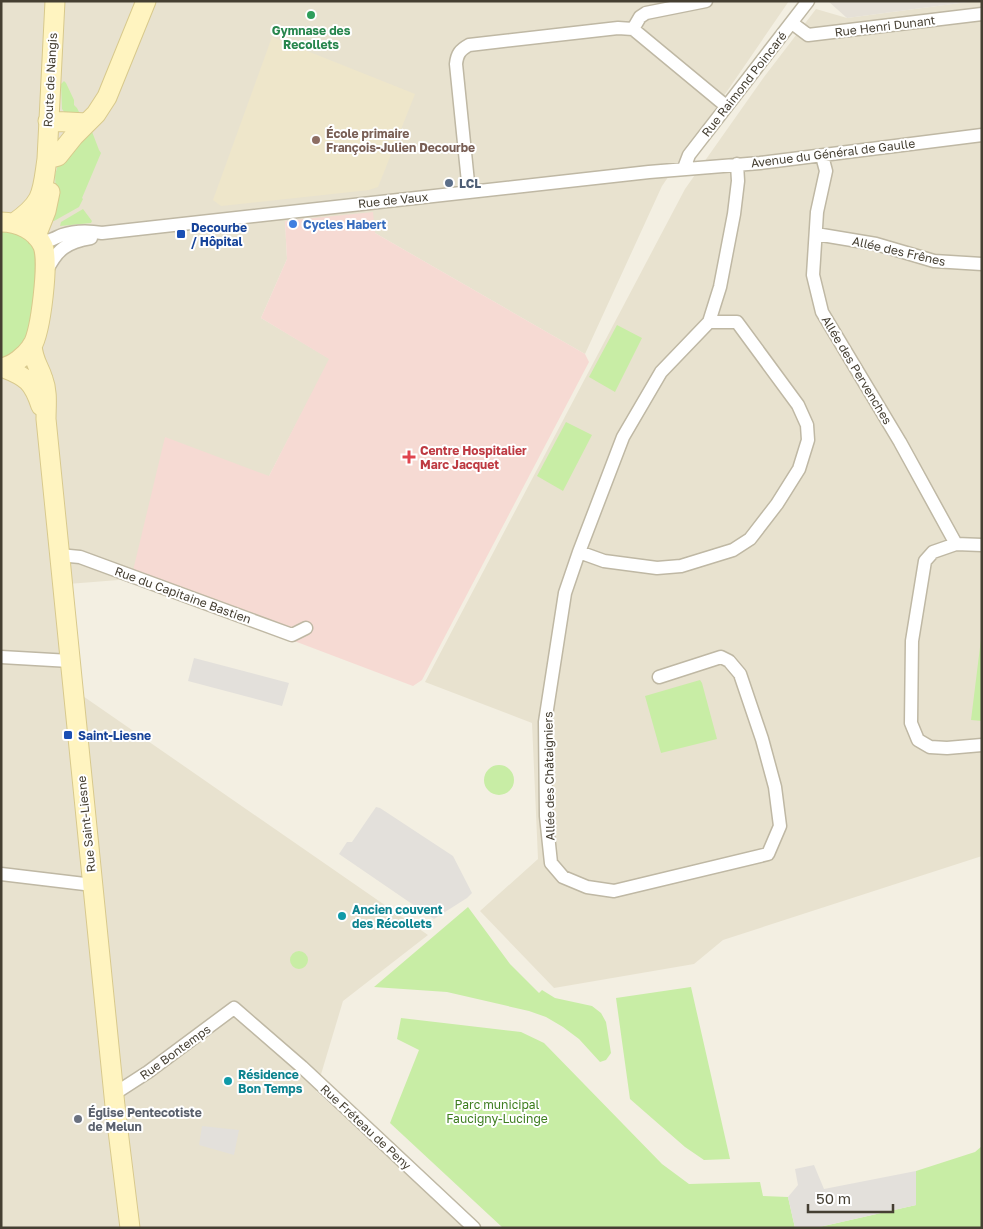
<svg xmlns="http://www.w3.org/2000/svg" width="983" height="1229" font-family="'Golos Text',sans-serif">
	<rect width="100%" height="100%" fill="#f3efe2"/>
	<path fill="#e8e2cf" d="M1 1H789L662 186 585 354 375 233 285 221 287 259 261 318 330 359 269 476 131 579 68 584 80 694 428 935 343 1001 316 1091 464 1228H1Z
		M975 1H982V856L723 940 694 964 554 988 480 911 538 859 532 723 425 682 685 189 764 77 816 9 847 18Z"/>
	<path fill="#e5e0d7" d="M828 1H975L847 18Z"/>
	<path fill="#eee6ca" d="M272 37 415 94 378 187 369 190 221 206 213 200Z"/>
	<path fill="#f6dad3" d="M373 212 375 233 585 354 589 362 422 680 413 686 131 579 165 437 269 476 329 359 261 318 287 259 285 221Z"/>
	<path fill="#c8eda5" d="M64 81 66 83 74 100V105L77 108 80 114H66L62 109 61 84Z
		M91 129 99 150 101 153 82 198 83 199 79 207 54 221 46 219 56 195 55 175 60 158Z
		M83 209 92 221 91 223 60 226 61 222Z
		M8 231 27 238 37 253 32 327 21 349 1 360V232Z
		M617 325 642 338 615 392 589 377Z
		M566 422 592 435 563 491 537 476Z
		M982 631V721L971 720Z
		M700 680 702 683 717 739 661 753 645 696Z
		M484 780a15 15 0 1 1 30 0a15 15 0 1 1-30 0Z
		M468 907 510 964 539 993 542 990 555 998 592 1006 601 1013 606 1022 611 1053 606 1060 600 1062 579 1039 563 1027 546 1017 529 1011 447 992 374 987Z
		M290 960a9 9 0 1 1 18 0a9 9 0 1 1-18 0Z
		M691 987 730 1159 704 1160 685 1147 630 1099 616 998Z
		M401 1018 521 1032 544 1043 662 1164 689 1184 760 1182 763 1196 788 1197 795 1228H503L390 1123 419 1050 397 1039Z
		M982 1146V1228H815L916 1205V1171L975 1152Z"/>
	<path fill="#e3e0db" d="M194 658 289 683 282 706 188 681Z
		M376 807 380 808 453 856 472 893 467 898 434 919 339 854 347 842H352Z
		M202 1126 239 1130 234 1155 199 1145Z
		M814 1165 824 1189 916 1171V1205L815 1228H795L788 1197 798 1185 795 1169Z"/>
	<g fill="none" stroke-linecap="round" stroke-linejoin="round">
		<defs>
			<path id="minor" d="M792 23 808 35 982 14
				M633 29 726 106
				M633 29 640 17 646 13 706 1
				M822 156 826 171 817 212 813 275 822 312 900 442 956 544 982 545
				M684 168 689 155 808 1
				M469 192 456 64C457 54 460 50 469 45L618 28 633 29
				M816 234 876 244 934 261 982 264
				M39 241C49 242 53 239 62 235 74 231 90 231 102 233L649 172 760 163 982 135
				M46 272C57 249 67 242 91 238
				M956 544 933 552 925 561 912 641 911 723 918 740 930 747 947 748 982 745
				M579 552 604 561 657 568 681 566 733 550 750 539 777 504 799 469 808 440 807 425 798 405 737 322H709
				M59 555 80 557 292 635 306 628
				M1 657 70 661
				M659 677 721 657 729 661 740 674 762 739 775 787 780 826 768 854 614 891 587 887 563 877 551 863 546 816 545 722 565 593 579 552 623 437 661 372 709 322 720 287 734 214 738 181 737 164
				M1 874 93 885
				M114 1094 148 1072 234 1008 302 1067 474 1228"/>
			<path id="secondary" d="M48 121 87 123
				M47 159 58 156 74 136 96 114 107 97 146 1
				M1 222C18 222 36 230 43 246 49 262 41 331 32 346 25 356 13 366 1 368
				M14 223C44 202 42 193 47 159L55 1
				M36 236 46 211 50 192
				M32 345C33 361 39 366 43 379 48 392 46 406 46 419L115 1106 130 1228
				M4 368C27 377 33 382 41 406"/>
		</defs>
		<use href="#minor" stroke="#bfb8a4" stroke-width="15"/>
		<use href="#secondary" stroke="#d8c98c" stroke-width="21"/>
		<use href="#minor" stroke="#fff" stroke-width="12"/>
		<use href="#secondary" stroke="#fff4c0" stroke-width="19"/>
	</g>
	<circle fill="#2e9e5b" stroke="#fff" stroke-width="2" cx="311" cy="15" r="5"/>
	<circle fill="#8d6e63" stroke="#fff" stroke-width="2" cx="316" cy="140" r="5"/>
	<circle fill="#5c6f8a" stroke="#fff" stroke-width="2" cx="449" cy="183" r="5"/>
	<circle fill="#3f7fe0" stroke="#fff" stroke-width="2" cx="293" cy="224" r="5"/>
	<g fill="#1a4fb4" stroke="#fff" stroke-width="2">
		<rect x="176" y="229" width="10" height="10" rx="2.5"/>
		<rect x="63" y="730" width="10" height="10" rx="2.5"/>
	</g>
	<path fill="#e0444e" stroke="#fff" stroke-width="2" d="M406.5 449.5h5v5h5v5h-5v5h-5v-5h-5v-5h5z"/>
	<g fill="#0f9aa8" stroke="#fff" stroke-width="2">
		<circle cx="342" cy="916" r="5"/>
		<circle cx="228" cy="1081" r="5"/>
	</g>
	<circle fill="#6b7280" stroke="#fff" stroke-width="2" cx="78" cy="1119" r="5"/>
	<g text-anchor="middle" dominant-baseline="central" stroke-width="4" stroke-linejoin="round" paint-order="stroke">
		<g font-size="12" fill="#453f32" stroke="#fff">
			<text transform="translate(885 26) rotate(-7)">Rue Henri Dunant</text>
			<text transform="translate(50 80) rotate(-87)">Route de Nangis</text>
			<text transform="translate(744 84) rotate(-52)">Rue Raimond Poincaré</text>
			<text transform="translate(833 153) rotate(-7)">Avenue du Général de Gaulle</text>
			<text transform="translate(393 200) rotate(-6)">Rue de Vaux</text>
			<text transform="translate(899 251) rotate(13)">Allée des Frênes</text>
			<text transform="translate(857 370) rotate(59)">Allée des Pervenches</text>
			<text transform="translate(183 595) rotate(20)">Rue du Capitaine Bastien</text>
			<text transform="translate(549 776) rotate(-91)">Allée des Châtaigniers</text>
			<text transform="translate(86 824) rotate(-96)">Rue Saint-Liesne</text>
			<text transform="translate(175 1052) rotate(-36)">Rue Bontemps</text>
			<text transform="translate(366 1127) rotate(43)">Rue Fréteau de Peny</text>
		</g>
		<g font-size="12" font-weight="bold" fill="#27864d" stroke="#fff">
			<text x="311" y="30">Gymnase des<tspan x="311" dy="14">Recollets</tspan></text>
		</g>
		<g font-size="12" font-weight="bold" fill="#785e54" stroke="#fff" text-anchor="start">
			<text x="326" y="133">École primaire<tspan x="326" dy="14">François-Julien Decourbe</tspan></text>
		</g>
		<g font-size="12" font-weight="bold" fill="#4e5e75" stroke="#fff" text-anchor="start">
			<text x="459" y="183">LCL</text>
		</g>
		<g font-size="12" font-weight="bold" fill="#366cbe" stroke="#fff" text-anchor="start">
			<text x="303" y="224">Cycles Habert</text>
		</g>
		<g font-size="12" font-weight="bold" fill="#164399" stroke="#fff" text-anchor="start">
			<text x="191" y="227">Decourbe<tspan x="191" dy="14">/ Hôpital</tspan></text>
			<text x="78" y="735">Saint-Liesne</text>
		</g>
		<g font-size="12" font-weight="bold" fill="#be3a42" stroke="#fff" text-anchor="start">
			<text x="420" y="450">Centre Hospitalier<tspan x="420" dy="14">Marc Jacquet</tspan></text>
		</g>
		<g font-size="12" font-weight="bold" fill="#0d838f" stroke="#fff" text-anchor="start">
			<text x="352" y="909">Ancien couvent<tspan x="352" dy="14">des Récollets</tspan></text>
			<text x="238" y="1074">Résidence<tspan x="238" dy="14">Bon Temps</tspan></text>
		</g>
		<g font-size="12" fill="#3d7d1f" stroke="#fff">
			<text x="497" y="1104">Parc municipal<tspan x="497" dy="14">Faucigny-Lucinge</tspan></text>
		</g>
		<g font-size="12" font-weight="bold" fill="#5b616d" stroke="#fff" text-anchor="start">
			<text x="88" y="1112">Église Pentecotiste<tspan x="88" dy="14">de Melun</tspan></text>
		</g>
	</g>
	<rect width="983" height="1229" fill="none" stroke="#453f32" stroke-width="5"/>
	<path d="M808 1204v8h85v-8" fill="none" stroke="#453f32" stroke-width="2.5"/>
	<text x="816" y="1204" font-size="15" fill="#453f32" stroke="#ffffff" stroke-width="4" paint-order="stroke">50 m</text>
</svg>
